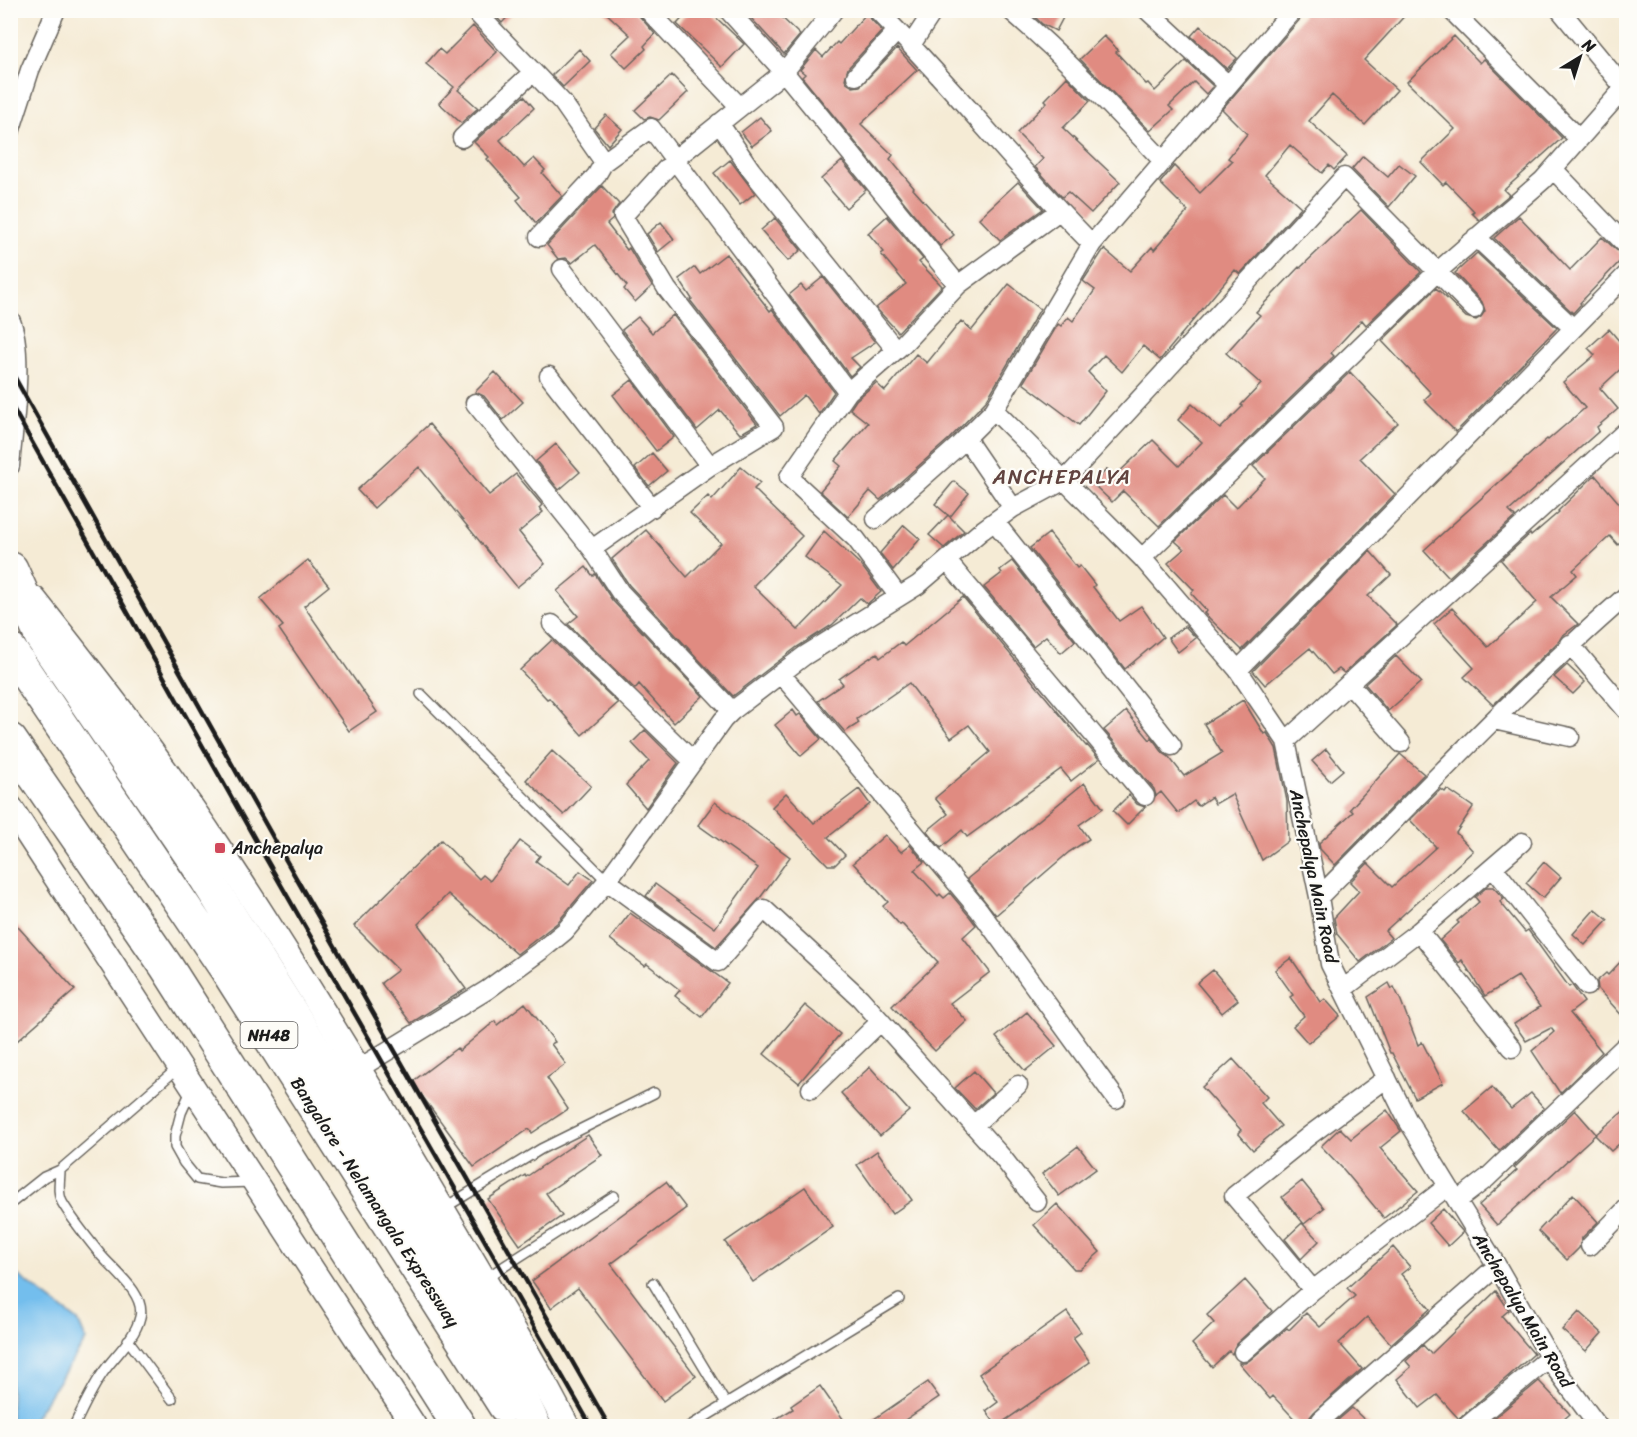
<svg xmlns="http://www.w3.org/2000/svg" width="1637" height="1437" font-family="Sriracha,sans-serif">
	<rect width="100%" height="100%" fill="#fdfcf7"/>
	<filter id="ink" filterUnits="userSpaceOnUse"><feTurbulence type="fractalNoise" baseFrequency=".0167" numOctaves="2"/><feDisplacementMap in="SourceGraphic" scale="12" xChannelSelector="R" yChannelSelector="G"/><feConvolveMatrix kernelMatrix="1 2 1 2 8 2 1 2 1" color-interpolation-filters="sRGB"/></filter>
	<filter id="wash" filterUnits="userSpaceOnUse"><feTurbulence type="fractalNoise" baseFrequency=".008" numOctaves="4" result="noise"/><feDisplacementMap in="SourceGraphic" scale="24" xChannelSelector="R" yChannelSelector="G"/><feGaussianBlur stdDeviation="1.35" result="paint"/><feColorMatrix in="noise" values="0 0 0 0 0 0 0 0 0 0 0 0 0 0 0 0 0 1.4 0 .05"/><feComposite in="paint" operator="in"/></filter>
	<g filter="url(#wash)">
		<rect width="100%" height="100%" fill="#f5ebd5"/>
		<path fill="#73beed" stroke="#486d84" stroke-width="1.5" d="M11 1270 78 1321 86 1340 29 1426H11Z"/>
		<g id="blocks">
			<path fill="#e08b81" d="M490 10H514L502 23Z
				M603 10H634L655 34 644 46 646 49 626 68 611 53 630 35Z
				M690 10H708L744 44 722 67 677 24Z
				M758 10H774L800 35 784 54 751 18Z
				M1028 10H1067L1056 31 1042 24Z
				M1410 10 1364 60 1397 90 1365 125 1332 95 1309 121 1347 156 1334 170 1329 165 1322 173 1290 145 1265 175 1301 207 1240 274 1235 270 1160 360 1143 346 1122 372 1104 355 1088 372 1106 391 1079 425 1023 383 1058 324 1061 326 1068 317 1073 321 1095 290 1083 281 1104 249 1130 271 1152 247 1154 250 1188 211 1160 183 1174 166 1200 193 1232 161 1228 158 1247 134 1222 109 1302 17 1304 10Z
				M866 14 882 31 848 68 845 79 848 84 853 87 860 86 897 48 917 70 887 98 888 99 861 124 893 155 890 159 914 188 913 189 954 235 940 246 802 77 805 74 800 70 816 50 823 57 837 42 839 44Z
				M473 26 497 52 458 90 478 108 461 123 439 103 454 87 426 64 439 49 445 54Z
				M1200 26 1237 58 1227 69 1191 36Z
				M1104 36 1118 50 1116 52 1146 84 1148 83 1155 91 1186 61 1213 86 1206 94 1194 82 1169 106 1173 110 1150 131 1080 59Z
				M1454 36 1480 63 1484 59 1562 138 1504 190 1509 195 1479 220 1472 213 1474 211 1446 182 1443 185 1421 162 1455 129 1407 82Z
				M579 49 590 61 563 87 552 75Z
				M672 75 688 92 659 120 650 117 644 119 635 110Z
				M1067 77 1090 101 1063 128 1120 182 1091 213 1068 192 1062 197 1046 179 1035 167 1043 159 1017 133 1047 102 1045 100Z
				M524 96 534 108 500 140 524 167 534 158 545 170 542 173 562 196 536 223 517 200 521 197 487 159 489 157 474 142Z
				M606 115 622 129 608 145 594 128Z
				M760 117 772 131 752 146 741 132Z
				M1363 156 1388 177 1399 164 1415 176 1389 207 1352 169Z
				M730 160 755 193 740 205 714 173Z
				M842 161 866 190 846 208 821 179Z
				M1018 182 1043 209 1000 240 979 218Z
				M602 186 619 204 612 214 613 219 607 224 627 250 629 248 652 286 635 302 624 289 627 286 595 245 572 263 566 258 558 259 547 245Z
				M1361 210 1421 272 1366 325 1362 320 1331 353 1334 356 1159 526 1123 491 1112 502 1093 484 1107 469 1115 476 1153 440 1179 466 1202 442 1178 420 1192 404 1220 429 1243 406 1241 405 1261 384 1226 353 1260 315 1256 312 1299 267 1300 268Z
				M887 216 923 259 919 262 942 286 898 332 876 308 906 284 881 254 884 252 868 233Z
				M1519 216 1570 270 1602 237 1624 257 1580 303 1581 304 1573 313 1494 238Z
				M775 218 801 250 788 261 761 230Z
				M661 222 674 239 658 252 647 234Z
				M1477 253 1557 328 1456 432 1424 400 1431 393 1382 341 1436 288 1466 317 1476 320 1481 317 1485 311 1482 302 1455 273Z
				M726 254 770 311 772 309 834 392 819 414 804 395 780 416 690 300 692 299 679 279 695 267 700 274Z
				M823 277 875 342 851 358 860 367 850 376 789 295 801 285 806 291Z
				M1009 284 1040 309 986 401 949 439 880 500 870 491 848 517 820 491 841 466 835 461 868 423 850 409 856 400 876 383 885 391 916 354 927 363 961 321 972 330Z
				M673 315 757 424 740 434 720 410 697 430 622 330 638 317 652 333Z
				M1609 329 1626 349V364L1600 388 1618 409 1597 427 1599 431 1509 511 1515 517 1449 577 1424 550 1547 439 1548 440 1585 408 1563 382 1595 355 1588 348Z
				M495 372 523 402 503 420 484 396 475 392Z
				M1350 372 1398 423 1360 458 1395 494 1242 650 1204 613 1207 611 1191 593 1194 590 1168 563 1184 549 1175 541 1223 495 1236 508 1265 478 1253 466Z
				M632 380 674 437 656 451 613 395Z
				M429 424 489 495 516 474 542 505 539 508 543 512 519 532 545 564 517 587 419 467 374 508 357 490Z
				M556 444 580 472 559 490 536 461Z
				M652 453 667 471 649 486 635 468Z
				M741 467 760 483 754 489 802 536 753 586 798 630 842 585 805 557 824 531 861 565 881 592 867 604 860 598 832 625 797 647 733 696 629 585 612 559 646 530 687 577 721 543 690 513 708 496 712 500Z
				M1595 475 1626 511V537L1618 545 1610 536 1573 570 1577 575 1551 597 1578 624 1562 636 1559 641 1493 705 1464 677 1474 668 1434 624 1452 608 1488 647 1537 602 1501 560 1530 534 1531 536 1559 512 1558 511Z
				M954 481 969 493 950 517 935 504Z
				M948 515 964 531 944 548 929 535Z
				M904 525 920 539 893 570 880 553Z
				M1049 533 1077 568 1080 566 1095 585 1093 587 1119 621 1141 606 1163 637 1125 669 1030 548Z
				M1370 551 1391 575 1368 596 1397 625 1344 673 1339 669 1332 674 1310 648 1265 685 1253 671Z
				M308 560 329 586 304 606 377 712 349 731 279 629 283 626 260 599Z
				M1012 561 1075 641 1061 653 1046 636 1033 646 984 587 1002 573 1000 570Z
				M586 567 593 576 595 574 612 600 703 696 674 723 639 684 635 689 568 624 578 616 557 591Z
				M963 597 1086 746 1087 745 1099 759 1071 781 1061 769 967 837 962 830 941 848 927 831 948 814 935 798 990 752 969 725 951 738 909 683 857 719 859 723 845 732 818 701 843 684 839 679 877 653 880 658 901 642 904 646Z
				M1185 626 1196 638 1178 652 1168 638Z
				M552 640 618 703 582 735 549 698 547 699 520 670Z
				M1396 656 1421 682 1388 711 1365 684Z
				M1567 665 1585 682 1573 694 1554 677Z
				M1243 700 1264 734 1267 733 1276 748 1287 801 1288 841 1262 860 1232 794 1215 804 1211 797 1198 806 1194 801 1178 813 1161 792 1156 796 1154 789 1104 730 1126 711 1150 740 1152 738 1163 753 1169 757 1184 776 1222 753 1204 724Z
				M793 710 797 716 800 714 821 739 801 756 775 725Z
				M645 730 678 763 646 808 626 785 649 761 632 743Z
				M1326 749 1343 770 1330 781 1312 761Z
				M552 751 591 786 564 815 526 780Z
				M1400 754 1424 774 1335 865 1320 849 1319 843 1353 812 1350 809Z
				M1084 783 1103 808 1079 825 1089 839 1069 852 996 915 967 879Z
				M859 789 870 804 828 837 845 855 835 865H828L772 807 786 793 814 823Z
				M1441 789 1445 792 1447 789 1473 807 1456 833 1473 851 1385 931 1391 938 1360 962 1337 934 1334 918 1359 891 1350 882 1368 863 1392 887 1436 847 1410 820Z
				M1129 795 1137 804 1145 807 1127 825 1113 811Z
				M715 802 790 857 760 898 716 947 646 896 655 884 715 928 758 868 698 825Z
				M885 835 901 852 910 845 924 862 914 870 938 896 940 894 944 898 950 893 970 917 976 925 963 937 990 972 950 1003 967 1021 935 1051 892 1006 938 962 902 924 900 925 883 906 888 902 853 863Z
				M441 840 479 879 483 875 490 881 520 841 540 856 536 861 569 885 580 871 593 880 557 923 517 954 448 894 418 924 466 989 411 1023 381 983 398 970 354 926Z
				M1544 862 1561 877 1543 898 1526 883Z
				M1487 887H1493L1504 899 1500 902 1525 932 1528 930 1569 987 1572 985 1584 1002 1570 1013 1602 1052 1560 1093 1532 1051 1554 1032 1551 1028 1526 1041 1514 1024 1540 1007 1518 976 1485 996 1462 960 1459 963 1440 940 1459 923 1457 921 1479 902 1475 897Z
				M1595 909 1608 920 1585 945 1573 934Z
				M630 913 728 983 702 1017 675 996 680 990 647 964 645 966 610 939Z
				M10 918 75 990 10 1047Z
				M1626 956V1020L1598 989 1597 981 1606 973 1608 975Z
				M1291 958 1321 1002 1325 999 1340 1016 1308 1043 1293 1026 1304 1016 1290 997 1293 995 1275 970Z
				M1213 970 1238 1000 1222 1013 1197 983Z
				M1389 983 1392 989 1394 987 1401 1001 1418 1045 1422 1042 1443 1083 1415 1098 1392 1053H1390L1368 997Z
				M525 1003 555 1042 551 1044 566 1064 547 1078 568 1109 532 1133 529 1129 474 1167 412 1082 457 1048 459 1051 495 1021 497 1025Z
				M805 1005 840 1034 799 1083 764 1054Z
				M1027 1012 1056 1046 1025 1071 996 1037Z
				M1233 1059 1267 1097 1261 1103 1281 1126 1253 1150 1238 1133 1241 1130 1202 1087Z
				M870 1067 909 1111 880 1136 841 1093Z
				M974 1071 993 1093 975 1109 955 1088Z
				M1492 1087 1511 1109 1531 1093 1544 1108 1499 1151 1464 1111Z
				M1626 1109V1138L1611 1151 1595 1135Z
				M1387 1110 1401 1131 1380 1148 1418 1191 1384 1218 1344 1170 1321 1146 1340 1128 1351 1139Z
				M1575 1110 1596 1134 1497 1225 1479 1205 1517 1170 1514 1168Z
				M588 1135 602 1155 546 1193 562 1216 520 1245 488 1199 525 1175 526 1177Z
				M1078 1146 1096 1169 1059 1196 1042 1174Z
				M877 1151 912 1200 892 1214 857 1165Z
				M1302 1181 1324 1208 1304 1224 1282 1197Z
				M666 1182 686 1208 611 1264 696 1376 663 1401 578 1288 551 1308 532 1281Z
				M805 1187 833 1227 753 1282 725 1242Z
				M1573 1194 1598 1222 1582 1238 1579 1248 1567 1260 1538 1231Z
				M1057 1204 1100 1252 1080 1269H1074L1034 1225Z
				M1443 1209 1463 1232 1448 1246 1428 1223Z
				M1302 1223 1319 1241 1301 1259 1285 1239Z
				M1393 1247 1410 1267 1401 1274 1430 1309 1391 1344 1367 1317 1339 1343 1362 1369 1314 1412 1310 1417 1312 1426H1301L1273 1396 1270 1399 1239 1363H1245L1250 1360 1287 1328 1289 1330 1306 1313 1320 1327 1355 1296 1347 1288Z
				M1245 1280 1272 1311 1236 1344 1232 1354 1229 1351 1212 1367 1192 1344 1214 1323 1207 1315Z
				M1496 1291 1509 1310 1502 1316 1534 1354 1459 1419 1437 1395 1420 1408 1397 1379 1411 1367 1406 1361 1423 1345 1431 1354Z
				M1067 1312 1081 1332 1073 1338 1090 1362 997 1426 986 1411 998 1402 979 1374Z
				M1579 1312 1602 1333 1586 1351 1562 1330Z
				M1539 1381 1570 1414 1556 1426H1500L1493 1419Z
				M928 1382 939 1397 896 1426H864Z
				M820 1386 848 1426H764L793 1409 791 1406Z
				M1352 1408 1371 1426H1331Z"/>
		</g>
	</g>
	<g filter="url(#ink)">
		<use href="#blocks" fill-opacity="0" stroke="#68645d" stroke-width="1.5"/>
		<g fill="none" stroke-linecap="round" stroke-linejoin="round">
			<defs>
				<path id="service" d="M421 694 607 881
					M191 1091 181 1113 175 1136V1147L184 1163 197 1179 221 1183 253 1182
					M60 1170C60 1181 57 1192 62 1202 71 1218 88 1239 100 1254 113 1270 146 1294 140 1317 135 1339 114 1356 102 1374 91 1390 83 1408 74 1426
					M10 1204 44 1177 60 1170 178 1068
					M444 1208 541 1149 654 1093
					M486 1278 614 1196
					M653 1283 726 1404
					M128 1340 172 1399
					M690 1426 899 1299"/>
				<path id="minor" d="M474 10 563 103 604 162
					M648 10 739 106
					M728 10 784 72 958 285
					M877 10C952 85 1017 169 1092 244L994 410 1142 558 1238 670 1286 741 1319 897 1330 964 1407 1119 1497 1266 1558 1372 1598 1426
					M1010 10C1065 57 1114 109 1163 161
					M1147 10 1228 85
					M1451 10 1579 139
					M1560 10 1626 90
					M911 45 934 10
					M856 76 897 31
					M719 123 751 170 896 350
					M10 132 30 70 56 10
					M462 138 533 72
					M1553 169 1625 244
					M539 237 596 176 604 162 651 128 848 392
					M1476 237 1573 328
					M1092 244 1293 10
					M562 269 710 466
					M10 319C25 351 13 429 10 466
					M549 376 652 508
					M475 403 592 549 620 592 732 711
					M966 439 1013 508
					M876 519 957 447 994 410
					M995 522 1172 746
					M592 549 710 466 774 427 667 289 623 216 675 159 784 72 834 10
					M1142 558 1438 271 1543 180 1626 86
					M947 561 1145 796
					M899 597 856 539 789 477 848 392 903 344 958 285 1059 211
					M552 624 693 761
					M1570 644 1626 710
					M1238 670 1626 275
					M781 674 979 910 1116 1099
					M1349 683 1401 743
					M1494 720 1570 737
					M1286 741 1626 431
					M1493 867 1522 842
					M607 881 718 962 764 909 860 998 1002 1157 1037 1202
					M1319 897C1420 795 1518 690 1626 596
					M1343 989 1419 931
					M1512 1048 1419 931 1493 867 1587 986
					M358 1069 487 990 543 949 565 931 607 881 723 720 732 711 804 656 918 585 980 532 1013 508 1065 480 1344 177 1474 309
					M811 1089 881 1021
					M974 1125 1018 1085
					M1457 1201 1487 1178 1626 1045
					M1590 1246 1626 1209
					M1313 1290 1234 1196 1310 1135 1387 1078
					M1243 1352 1313 1290 1448 1186
					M1321 1420 1497 1266
					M1467 1426 1550 1357"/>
				<path id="tertiary" d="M34 599C99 681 164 764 221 851 332 1019 433 1193 535 1366L567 1426
					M10 807 414 1426"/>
				<path id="motorway" d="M11 569 41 636 197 864 481 1314 534 1426
					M10 650 227 970 505 1406
					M10 740 166 966 459 1426"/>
			</defs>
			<use href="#service" stroke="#68645d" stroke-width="12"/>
			<use href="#minor" stroke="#68645d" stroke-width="21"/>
			<use href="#tertiary" stroke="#68645d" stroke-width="27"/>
			<use href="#motorway" stroke="#68645d" stroke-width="36"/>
			<use href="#service" stroke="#fff" stroke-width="9"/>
			<use href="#minor" stroke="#fff" stroke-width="18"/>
			<use href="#tertiary" stroke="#fff" stroke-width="24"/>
			<use href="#motorway" stroke="#fff" stroke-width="33"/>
			<path stroke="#1c1c1c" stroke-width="4.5" d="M10 369 279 848 609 1426
				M10 403 265 857 591 1426"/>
		</g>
	</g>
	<rect fill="#d1495b" stroke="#fdfcf7" stroke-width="2" x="214" y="842" width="12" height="12" rx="3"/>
	<g text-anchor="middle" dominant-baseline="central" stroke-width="4.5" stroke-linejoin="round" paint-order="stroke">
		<rect fill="#fdfcf7" stroke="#605f5e" stroke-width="1.5" x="240.5" y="1022" width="57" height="26" rx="4.5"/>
		<g font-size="16" font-weight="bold" fill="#1c1c1c">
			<text x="269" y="1035">NH48</text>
		</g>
		<g font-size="18" fill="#1c1c1c" stroke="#fdfcf7" text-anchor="start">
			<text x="232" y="848">Anchepalya</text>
		</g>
		<g font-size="18" fill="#1c1c1c" stroke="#fdfcf7">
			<text transform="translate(1314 876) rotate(78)">Anchepalya Main Road</text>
			<text transform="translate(375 1202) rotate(57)">Bangalore - Nelamangala Expressway</text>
			<text transform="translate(1523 1310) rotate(59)">Anchepalya Main Road</text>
		</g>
		<g font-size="21" letter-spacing="1.5" fill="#61433f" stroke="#fdfcf7">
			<text x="1062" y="477">ANCHEPALYA</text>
		</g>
	</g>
	<rect width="1637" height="1437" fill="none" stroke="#fdfcf7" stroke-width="36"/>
	<g transform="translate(1580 57) rotate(38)" stroke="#fdfcf7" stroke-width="4.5" paint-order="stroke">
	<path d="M0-4.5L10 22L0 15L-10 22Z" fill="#1c1c1c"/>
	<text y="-9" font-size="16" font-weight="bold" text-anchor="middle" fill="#1c1c1c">N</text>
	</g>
</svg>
